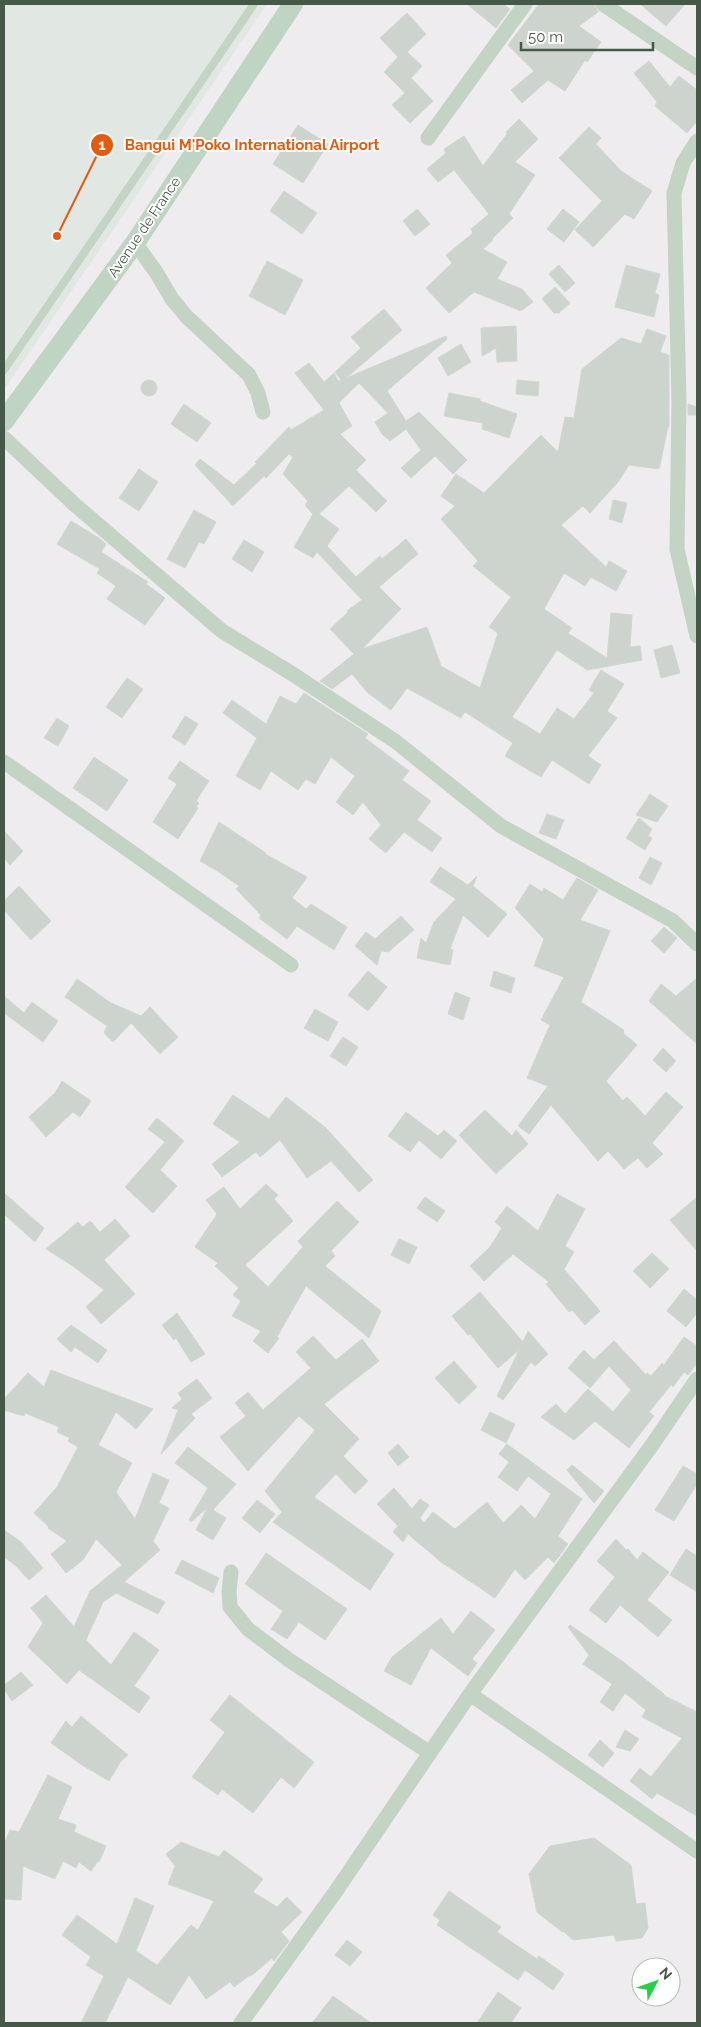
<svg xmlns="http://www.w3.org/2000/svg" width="701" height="2027" font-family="Raleway,sans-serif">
	<rect width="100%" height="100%" fill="#eeecef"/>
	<path fill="#e1e7e2" d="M4 4H267L4 390Z"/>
	<path fill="#ccd4cd" stroke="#d0d7d3" d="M467 4H503L510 9 496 28Z
		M539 4H594L598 12 579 26 601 42 587 62 585 60 565 91 548 80 522 103 511 90 534 71 508 45Z
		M640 4H685L666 26Z
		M407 13 426 34 407 52 422 66 411 78 433 101 410 123 392 105 405 93 384 72 398 57 380 38Z
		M649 61 670 87 679 76 697 90V121L687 133 655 106 657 102 634 73Z
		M519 119 538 139 515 162 535 175 509 214 513 218 492 239 493 240 483 249 507 262 497 279 522 289 533 302 521 311 474 292 449 313 426 288 452 263 446 255 473 233 471 229 489 214 454 170 438 182 427 169 446 153 444 149 464 136 483 166 507 134 506 132Z
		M298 125 328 144 303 183 273 164Z
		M589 127 601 138 596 144 621 171 652 191 634 219 625 214 593 247 575 230 602 201 559 158Z
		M284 191 317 213 302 234 270 211Z
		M417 209 430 224 415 236 403 221Z
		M563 209 579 222 564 242 547 229Z
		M267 261 303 280 285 315 249 296Z
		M559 265 575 283 565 292 549 274Z
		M626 265 660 274 655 293 659 295 654 317 615 307Z
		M555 287 570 303 559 313H554L542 299Z
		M384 309 402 330 346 378 446 336 447 339 387 391 406 421 419 412 467 460 453 474 435 456 411 478 401 468 421 450 406 429 390 441 382 434 375 422 388 413 359 383 339 403 352 426 340 434 366 460 356 470 387 501 376 512 349 486 319 514 339 529 327 546 356 577 380 556 382 559 406 539 418 554 379 587 401 609 362 649 427 627 441 666 480 688 498 633 489 627 511 597 473 566 478 561 441 519 455 506 441 496 456 474 484 493 541 435 558 452 565 417 574 418 582 369 621 338 641 344 647 329 666 336 660 352 669 355V427H668L659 469 629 465 618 482 590 513 583 506 561 525 606 567 609 561 627 571 616 591 591 577 585 586 564 573 544 609 572 628 568 633 607 658 611 613 632 615 630 647 640 646 642 660 587 670 557 650 512 717 540 734 557 708 574 719 594 693 589 690 601 670 624 684 607 711 617 718 588 756 601 765 589 784 552 760 541 777 505 756 513 743 465 712 461 718 407 688 391 710 367 692 352 674 332 689 320 681 354 654 330 629 348 612 347 611 362 600 317 552 313 558 294 547 313 514 305 505 308 501 283 474 293 457 289 454 266 478 264 476 233 506 195 465 200 459 234 485 257 463 255 462 289 427 291 430 324 410 295 373 309 363 324 382 334 373 338 381 341 380 335 372 361 348 351 337Z
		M516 326 517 361 497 362 496 348 482 356 481 328Z
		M461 344 471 362 448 376 438 358Z
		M517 380 539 382 538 396 516 394Z
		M141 388a8 8 0 1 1 16 0a8 8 0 1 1-16 0Z
		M449 393 480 399V401L517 414 509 438 482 429 483 423 444 416Z
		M184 404 211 423 197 442 171 424Z
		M688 404 697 407V415H688Z
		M139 469 158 482 139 511 119 498Z
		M613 500 627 503 622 523 609 519Z
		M194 510 216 522 204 544 199 542 185 568 167 559Z
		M71 521 99 538 106 544 101 552 148 582 146 584 165 598 145 625 107 599 116 586 97 573 100 569 57 544Z
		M244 540 264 552 252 572 232 559Z
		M672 645 680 673 661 678 654 650Z
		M127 678 143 689 122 718 106 707Z
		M304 693 368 734 365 738 409 771 402 780 431 801 417 820 442 838 432 852 404 832 386 853 369 839 381 825 363 802 353 815 336 802 355 776 331 757 315 784 306 779 298 790 271 771 260 790 236 776 257 738 223 713 232 700 266 724 280 696 296 704Z
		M185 716 198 724 185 745 172 737Z
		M57 718 69 726 58 746 44 738Z
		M94 757 128 780 107 811 73 788Z
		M180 761 209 781 196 801 199 803 196 807 198 808 178 839 153 822 177 784 168 778Z
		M650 794 668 806 657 822 636 815Z
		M547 814 564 820 556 839 539 833Z
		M639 818 652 829 648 836 652 838 645 850 626 838Z
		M219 822 266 853 265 854 307 877 292 898 306 909 311 904 347 927 334 950 297 926 287 939 259 918 261 915 236 889 239 886 216 870 200 861Z
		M4 831 23 851 10 865 4 858Z
		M650 857 662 863 651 885 639 878Z
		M440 867 468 885 477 876 473 886 507 914 488 937 463 915 450 949 453 950 450 965 417 958 421 938 426 943 434 922 456 899 430 882Z
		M577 878 598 890 580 920 610 931 581 1002 624 1030 623 1033 637 1045 606 1081 623 1101 627 1097 645 1116 666 1092 683 1107 652 1143 663 1154 647 1168 638 1158 624 1169 608 1151 598 1161 551 1105 529 1134 518 1126 548 1086 527 1078 550 1025 541 1020 564 977 534 966 544 939 515 908 530 884 542 892 544 888 563 900Z
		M19 886 51 921 31 940 4 910V901Z
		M401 916 414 930 388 952 381 951 377 965 355 946 366 932 375 939Z
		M664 927 677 938 664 953 651 941Z
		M368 971 387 987 368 1011 348 995Z
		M494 971 515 978 511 993 490 986Z
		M697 978V1044L649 1001 661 984 676 996Z
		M77 979 111 1003 141 1016 150 1007 178 1037 160 1054 131 1023 113 1042 104 1033 107 1026 65 997Z
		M455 992 470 998 463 1020 448 1014Z
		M4 996 24 1013 32 1002 58 1021 43 1042 4 1013Z
		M315 1009 338 1022 328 1041 304 1028Z
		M343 1037 358 1047 346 1066 330 1056Z
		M663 1048 676 1061 666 1072 653 1060Z
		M62 1081 91 1101 80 1117 73 1112 46 1137 29 1117 55 1093Z
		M233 1095 269 1119 286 1097 326 1128 373 1180 359 1192 331 1161 307 1178 280 1140 260 1157 256 1152 222 1177 212 1164 240 1142 213 1124Z
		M485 1110 512 1136 516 1130 528 1144 496 1174 459 1135Z
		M406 1112 438 1136 444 1130 457 1141 441 1159 419 1140 410 1152 388 1136Z
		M157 1118 184 1141 160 1170 177 1186 153 1213 125 1187 165 1142 148 1129Z
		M266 1184 278 1195 274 1199 293 1221 245 1265 268 1287 303 1247 298 1241 337 1201 359 1222 331 1251 335 1256 325 1266 381 1311 369 1338 306 1286 277 1337 279 1338 268 1353 253 1341 261 1331 232 1316 241 1301 233 1295 239 1288 215 1266 218 1263 195 1247 217 1214 206 1200 224 1187 240 1209Z
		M4 1193 44 1228 35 1242 4 1214Z
		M557 1194 585 1209 565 1246 574 1252 564 1269 600 1311 585 1325 572 1310 569 1312 546 1284 549 1282 513 1254 484 1281 470 1266 490 1247 502 1228 495 1222 507 1206 538 1231Z
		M425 1197 445 1211 437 1222 417 1208Z
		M697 1197V1251L670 1220Z
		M115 1219 130 1236 104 1260 135 1294 101 1324 86 1307 104 1290 73 1266 46 1249 78 1222 83 1227 90 1221 100 1232Z
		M399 1239 417 1247 409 1264 391 1255Z
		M652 1253 669 1269 650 1288 633 1271Z
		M684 1289 697 1300V1313L686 1327 667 1311Z
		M480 1292 523 1342 528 1331 548 1354 535 1366 531 1362 503 1400 497 1396 519 1350 498 1368 470 1334 468 1335 452 1316Z
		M177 1313 205 1354 191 1362 176 1338 174 1340 162 1325Z
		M71 1325 107 1350 98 1363 75 1347 71 1352 57 1339Z
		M313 1336 336 1360 362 1339 379 1361 324 1404 359 1439 343 1456 368 1481 355 1494 336 1474 314 1497 394 1554 370 1590 273 1522 282 1512 265 1491 315 1430 299 1416 248 1471 220 1437 246 1416 235 1403 248 1392 263 1410 311 1368 296 1352Z
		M684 1337 697 1346V1363L688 1375 684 1372 673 1387 671 1385 649 1412 654 1416 629 1448 595 1421 574 1440 541 1417 556 1404 565 1414 588 1389 613 1412 631 1390 609 1366 590 1388 568 1368 584 1350 594 1360 614 1341 646 1375 647 1373 651 1376 662 1363 664 1365Z
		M454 1361 477 1387 459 1404 435 1378Z
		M51 1370 153 1409 136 1429 116 1412 98 1445 132 1463 116 1492 135 1519 153 1473 169 1480 159 1503 169 1508 153 1541 160 1550 124 1582 165 1602 158 1614 116 1593 103 1602 86 1640 111 1665 134 1632 159 1650 134 1686 150 1697 139 1713 79 1670 67 1684 28 1647 43 1623 31 1608 46 1595 74 1627 90 1591 122 1565 96 1539 83 1560 66 1573 51 1554 67 1541 48 1528 49 1527 34 1513 57 1487 78 1447 68 1441 70 1438 57 1432 59 1427 25 1413 24 1416 4 1410V1399L28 1373 44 1387Z
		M197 1379 212 1398 191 1414 195 1418 161 1454 178 1410 172 1408 182 1399 178 1393Z
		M490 1412 515 1424 506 1443 481 1430Z
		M398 1444 409 1457 398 1466 388 1453Z
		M507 1444 582 1499 558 1536 568 1544 554 1563 548 1557 525 1580 515 1569 495 1598 441 1562 408 1534 403 1542 393 1532 398 1526 377 1504 394 1488 412 1509 420 1499 429 1505 420 1518 424 1523 433 1512 455 1529 487 1502 503 1523 521 1505 535 1519 551 1494 528 1476 517 1491 498 1477 509 1462 499 1454Z
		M188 1447 236 1484 213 1510 226 1518 213 1540 196 1530 207 1508 191 1522 189 1520 208 1488 175 1463Z
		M572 1465 604 1491 594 1503 567 1470Z
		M683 1466 697 1474V1484L674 1521 655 1510Z
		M257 1500 275 1514 260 1533 242 1518Z
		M4 1530 21 1542 43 1568 29 1580 16 1566 4 1557Z
		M616 1539 626 1550 628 1549 637 1560 643 1552 669 1572 647 1600 672 1620 658 1637 620 1605 606 1623 589 1610 615 1577 597 1561Z
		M686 1549 697 1556V1592L670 1575Z
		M266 1553 347 1609 325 1640 299 1622 287 1639 271 1629 283 1611 245 1584Z
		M182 1560 219 1578 213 1593 175 1573Z
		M471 1611 495 1630 472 1659 477 1663 468 1676 431 1648 411 1685 384 1671 392 1657 441 1618 453 1634Z
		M570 1625 622 1661 664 1694 663 1695 697 1712V1816L657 1793 652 1799 630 1781 640 1768 651 1777 682 1738 642 1717 646 1710 625 1693 613 1711 600 1702 612 1684 583 1664 589 1655 568 1627Z
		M21 1672 33 1685 12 1701 4 1689V1685Z
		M230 1695 314 1762 294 1788 281 1777 253 1813 222 1789 218 1795 192 1777 225 1732 210 1720Z
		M81 1716 128 1755 121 1761 109 1781 82 1765 51 1743 66 1721 72 1727Z
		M625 1730 639 1739 630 1751 616 1747Z
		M600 1740 614 1753 603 1767 588 1755Z
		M48 1775 72 1787 58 1819 76 1825 74 1832 106 1846 99 1862 98 1861 91 1871 79 1862 76 1868 63 1861 55 1879 23 1866 21 1900 4 1899V1844L10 1830 19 1832Z
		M594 1838 631 1865 636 1904 645 1903 648 1928 642 1938 616 1941 614 1935 573 1940 563 1931 562 1932 537 1912 529 1874 550 1846Z
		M181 1842 219 1857 224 1850 263 1879 253 1892 277 1907 287 1897 302 1912 281 1932 289 1941 274 1961 272 1958 251 1976 250 1975 234 1987 230 1982 206 1999 189 1975 170 2005 128 1977 105 2023H81L104 1976 86 1965 91 1957 62 1935 77 1915 117 1944 135 1898 154 1906 136 1951 157 1965 191 1925 198 1930 214 1901 168 1884 175 1866 166 1854Z
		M449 1891 501 1927 497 1932 537 1959 539 1956 564 1974 553 1990 525 1970 518 1980 437 1925 440 1920 433 1915Z
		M347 1940 362 1952 350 1966 335 1955Z
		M498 1992 521 2008 511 2023H477Z
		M333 1996 371 2023H312Z"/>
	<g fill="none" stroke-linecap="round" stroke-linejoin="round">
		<path stroke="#c3d3c4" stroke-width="8" d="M4 370 254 4"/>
		<path stroke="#c3d3c4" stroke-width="15" d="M603 4 697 68
			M428 138 525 4
			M697 141 683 163 674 193 679 400 677 549 697 636
			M135 243 156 272 172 299 187 317 249 375 258 393 263 412
			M4 438 74 504 222 631 291 673 395 741 501 826 673 921 697 944
			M4 762 291 965
			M231 1572 229 1591 230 1607 248 1629 289 1660 430 1753
			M470 1694 697 1851
			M241 2023 336 1891 470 1694 652 1445 697 1379"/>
		<path stroke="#bfd4c2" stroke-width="20" d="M4 421 135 243 293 4"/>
	</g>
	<g text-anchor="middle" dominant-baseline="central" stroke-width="4" stroke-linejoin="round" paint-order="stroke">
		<g font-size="14" fill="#465847" stroke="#fff">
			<text transform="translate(144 227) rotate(-56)">Avenue de France</text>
		</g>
	</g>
	<path fill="none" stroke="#e8590c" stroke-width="2" d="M57 236L102 145"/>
	<g fill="#e8590c" stroke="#fff" stroke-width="2">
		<circle cx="57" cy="236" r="5"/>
		<circle cx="102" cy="145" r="12"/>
	</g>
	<g font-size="15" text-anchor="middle" font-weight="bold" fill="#fff">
		<text x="102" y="150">1</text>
	</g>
	<g font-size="15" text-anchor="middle" font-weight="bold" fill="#e8590c" stroke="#fff" stroke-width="4" stroke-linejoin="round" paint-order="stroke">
		<text x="252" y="150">Bangui M'Poko International Airport</text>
	</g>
	<rect width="701" height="2027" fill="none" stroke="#465847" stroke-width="10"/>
	<g transform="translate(656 1982) rotate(49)"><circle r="24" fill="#ffffff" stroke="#b5bcb5"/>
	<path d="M0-4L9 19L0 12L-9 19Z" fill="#24d144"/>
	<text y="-8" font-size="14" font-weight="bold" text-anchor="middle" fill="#465847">N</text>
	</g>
	<path d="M521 42v8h132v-8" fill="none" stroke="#465847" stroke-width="2.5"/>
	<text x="528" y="42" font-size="15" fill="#465847" stroke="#ffffff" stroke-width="4" paint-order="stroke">50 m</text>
</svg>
